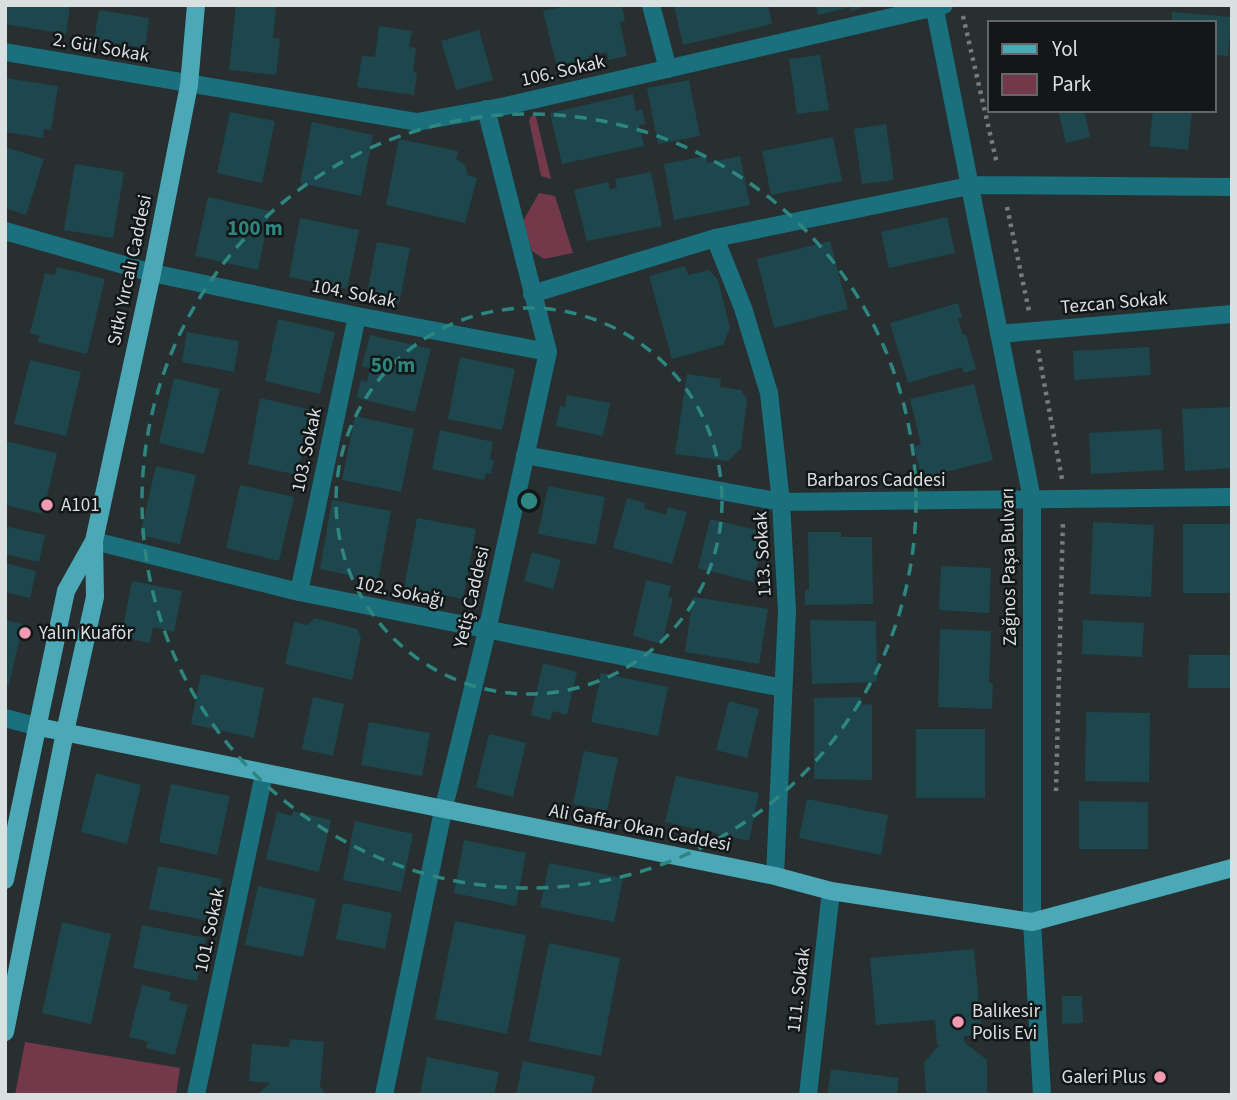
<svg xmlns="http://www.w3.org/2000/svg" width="1237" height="1100" font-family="'Source Sans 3',sans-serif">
	<rect width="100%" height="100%" fill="#282f31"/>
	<path fill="#73394b" d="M535 115 536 117 551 179 541 176 529 121 531 116Z
		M539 193 555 196 573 253 544 259 532 251 523 221Z
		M25 1042 180 1068 176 1095H15Z"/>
	<path fill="#1e464d" d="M7 5H70L66 34 5 24Z
		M236 5 276 6 273 38 280 39 276 75 229 70Z
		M571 5H622L625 21 620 22 627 56 608 60 607 52 588 56 590 59 557 67 543 11Z
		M674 5H768L772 24 683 45Z
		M816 5H862V8L851 11 850 7 818 15Z
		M99 10 149 18 145 48 94 40Z
		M1172 12 1231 17 1228 56 1214 55V23H1172Z
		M379 26 412 31 409 47 416 48 413 72 417 73 414 95 357 87 362 56 375 57Z
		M479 30 493 80 456 90 441 41Z
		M820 55 829 110 797 114 789 59Z
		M5 78 58 86 51 130 44 129 43 138 5 132Z
		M689 80 700 136 658 144 647 88Z
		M633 94 636 111 642 109 645 124 639 125 644 146 562 164 550 113Z
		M1058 110H1084L1090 137 1066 143Z
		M1153 110H1192L1188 150 1149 146Z
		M230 112 275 121 262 183 217 173Z
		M312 122 373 135 361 196 300 183Z
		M886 124 894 180 862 184 854 129Z
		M833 137 842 181 771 195 762 151Z
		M399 139 458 151 456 159 465 165 468 175 477 178 465 223 386 205Z
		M5 147 44 159 26 215 5 208Z
		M706 156 707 163 740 156 750 205 674 220 664 164Z
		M75 164 124 172 113 238 64 230Z
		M651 172 662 226 587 241 574 190 608 182 610 189 617 188 615 179Z
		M208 197 270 211 258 270 195 256Z
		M947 217 955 253 889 268 881 232Z
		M300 218 359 230 347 289 289 277Z
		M830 241 848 309 774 328 757 259Z
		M377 242 410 248 399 304 366 298Z
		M685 266 688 275 709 270 718 280 730 328 723 345 672 359 649 276Z
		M57 267 105 279 87 354 38 342 40 336 30 333 45 273 55 275Z
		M958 303 962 317 958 319 963 335H966L976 369 964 373 962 367 908 383 890 323Z
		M278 319 335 332 320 394 265 381Z
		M187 332 239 341 234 372 182 362Z
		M370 335 431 349 415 412 357 398 361 380 367 382 370 368 362 366Z
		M1149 347 1151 375 1074 380 1073 351Z
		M460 357 515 369 502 430 448 419Z
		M30 360 81 372 66 436 14 424Z
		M687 374 721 379 720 387 741 390 747 400 741 448 728 461 675 454Z
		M174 378 220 389 204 454 159 443Z
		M974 384 993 460 922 478 914 447 921 444 910 399Z
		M567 395 610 403 603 436 556 426 560 406 565 407Z
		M260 398 312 410 297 475 248 464Z
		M1232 407V468L1185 471 1182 409Z
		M355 416 414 429 401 492 342 480Z
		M1161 429 1164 470 1091 474 1089 433Z
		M440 430 493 442 490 459 494 460 491 474 486 473 484 480 432 469Z
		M5 441 57 453 43 514 5 505Z
		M156 466 196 475 180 544 140 535Z
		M240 485 294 497 279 561 226 548Z
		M548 486 605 497 596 545 538 534Z
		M627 498 645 503 644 508 666 515 668 507 687 512 672 564 613 548Z
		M332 500 391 511 378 581 320 569Z
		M417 518 476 529 463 599 404 588Z
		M710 519 765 532 753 582 698 568Z
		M1093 522 1154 525 1151 597 1090 594Z
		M1183 524H1232V593H1183Z
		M5 526 45 535 39 562 5 554Z
		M808 532H841V537H872L873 604 805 605V590H809Z
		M532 552 561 560 553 589 524 581Z
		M5 563 36 571 30 598 5 592Z
		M941 566 991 568 989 613 939 610Z
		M646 580 671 586 668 597 673 598 662 644 633 636Z
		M132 581 182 591 174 632 153 627 150 643 121 637Z
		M693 597 768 609 759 664 685 652Z
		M315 618 357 629 361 637 352 680 285 664 294 622 307 625Z
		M5 620 23 624 9 685 5 684Z
		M810 620 876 621 877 682 812 684Z
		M1083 620 1144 623 1142 657 1082 654Z
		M940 629 991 631 989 683H993L992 709 938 707Z
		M1189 655H1232V688H1188Z
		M543 663 577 672 567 715 553 711 550 720 531 715Z
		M601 673 668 687 658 736 591 722Z
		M201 674 264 688 254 738 191 724Z
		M313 697 344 704 333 756 302 749Z
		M861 697 862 705 872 704V780L814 779V698Z
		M729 701 759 709 747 758 716 750Z
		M1086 712 1150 713 1149 782 1085 781Z
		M369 722 430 733 422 776 361 765Z
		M916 729H985V798H916Z
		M489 734 526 743 513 797 476 787Z
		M584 751 618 758 607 811 573 804Z
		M96 773 141 785 127 844 81 832Z
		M676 776 759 793 749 841 665 822Z
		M171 784 230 796 217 855 159 842Z
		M807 799 888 815 881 855 799 838Z
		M1079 801 1148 802V849H1079Z
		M293 811 331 820 319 872 266 859 277 812 292 816Z
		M355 821 413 834 401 892 343 880Z
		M464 840 526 853 516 906 454 893Z
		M549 863 623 878 614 922 540 907Z
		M158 866 222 879 213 922 149 909Z
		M258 886 316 899 303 957 245 945Z
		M343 903 392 913 385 949 336 939Z
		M455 921 526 935 507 1034 435 1019Z
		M62 922 111 934 91 1024 42 1013Z
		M142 925 206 938 197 981 133 968Z
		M549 943 620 958 601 1056 529 1041Z
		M974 949 982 1035 964 1036V1042L987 1060V1092L984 1095H930L926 1092 924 1063 939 1045 937 1044 935 1020 876 1025 870 958Z
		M142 985 171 992 169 1000 188 1005 175 1055 146 1048 148 1042 129 1037Z
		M1062 996H1082L1083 1023 1062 1024Z
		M290 1039 324 1042 320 1087 326 1095H257L270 1083 249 1081 252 1044 289 1047Z
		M427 1057 499 1072 494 1095H420Z
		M523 1061 595 1076 591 1095H516Z
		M831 1069 899 1078 897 1095H827Z"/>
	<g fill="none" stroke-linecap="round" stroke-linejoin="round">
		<path stroke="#767c7e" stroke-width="4.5" stroke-dasharray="3.5 5" stroke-linecap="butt" d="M963 16 997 164
			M1007 207 1029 311
			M1038 350 1062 479
			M1056 791 1063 520"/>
		<path stroke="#1a707c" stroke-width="18" d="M651 5 668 69
			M934 5 1032 499V922L1042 1095
			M5 52 417 122 506 106 944 5
			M5 231 152 273 357 316 548 352
			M715 238 743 308 769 393 781 502 787 611 775 876
			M532 294 715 238 974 185 1232 187
			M999 334 1232 314
			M525 455 781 502 1232 497
			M94 541 299 592 783 688
			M299 592 357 316
			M5 718 39 727
			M196 1095 264 774
			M384 1095 443 811 487 631 548 352 486 109
			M808 1095 831 891"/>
		<path stroke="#4ba8b7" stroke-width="18" d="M39 727 775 876 831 891 1032 922 1232 868
			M5 880 66 591 94 541
			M5 1032 65 732 95 597 94 541 152 273 189 85 196 5"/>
	</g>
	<g fill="none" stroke="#2d867f" stroke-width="3.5" stroke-dasharray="12 9">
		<circle cx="529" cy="501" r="193"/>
		<circle cx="529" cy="501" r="387"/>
	</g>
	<g fill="#f19ab3" stroke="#131717" stroke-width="2.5">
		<circle cx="47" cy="505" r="7"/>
		<circle cx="25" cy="633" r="7"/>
		<circle cx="958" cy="1022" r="7"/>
		<circle cx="1160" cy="1077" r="7"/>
	</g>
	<g text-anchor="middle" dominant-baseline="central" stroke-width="5" stroke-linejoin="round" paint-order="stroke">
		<g font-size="19" fill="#dadfe0" stroke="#131717">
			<text transform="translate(101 48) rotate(10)">2. Gül Sokak</text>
			<text transform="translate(563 71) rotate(-13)">106. Sokak</text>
			<text transform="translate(130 270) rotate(-78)">Sıtkı Yırcalı Caddesi</text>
			<text transform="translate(354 294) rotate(11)">104. Sokak</text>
			<text transform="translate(1114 303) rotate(-5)">Tezcan Sokak</text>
			<text transform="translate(307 450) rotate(-78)">103. Sokak</text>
			<text x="876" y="480">Barbaros Caddesi</text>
			<text transform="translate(763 554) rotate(-93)">113. Sokak</text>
			<text transform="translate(1009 567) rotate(-91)">Zağnos Paşa Bulvarı</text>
			<text transform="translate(400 592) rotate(12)">102. Sokağı</text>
			<text transform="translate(472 597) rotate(-77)">Yetiş Caddesi</text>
			<text transform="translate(640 828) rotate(11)">Ali Gaffar Okan Caddesi</text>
			<text transform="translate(210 930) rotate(-78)">101. Sokak</text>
			<text transform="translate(799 990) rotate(-83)">111. Sokak</text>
		</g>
		<g font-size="19" fill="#dadfe0" stroke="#131717" text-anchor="start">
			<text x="61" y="505">A101</text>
			<text x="39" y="633">Yalın Kuaför</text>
			<text x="972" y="1011">Balıkesir<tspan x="972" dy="22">Polis Evi</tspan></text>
			<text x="1146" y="1077" text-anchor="end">Galeri Plus</text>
		</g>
	</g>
	<circle cx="529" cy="501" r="10" fill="#2d867f" stroke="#131717" stroke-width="3.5"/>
	<g font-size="21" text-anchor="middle" font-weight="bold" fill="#2d867f" stroke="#131717" stroke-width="5" stroke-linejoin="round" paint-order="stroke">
		<text x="255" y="235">100 m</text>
		<text x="393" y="372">50 m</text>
	</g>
	<rect width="1237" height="1100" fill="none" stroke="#dadfe0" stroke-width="14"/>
	<rect x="988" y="21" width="228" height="91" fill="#131717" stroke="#636767" stroke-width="2"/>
	<rect x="1002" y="44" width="35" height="10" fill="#4ba8b7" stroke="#636767" stroke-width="2"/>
	<text x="1052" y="56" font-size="21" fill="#dadfe0">Yol</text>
	<rect x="1002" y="74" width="35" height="21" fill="#73394b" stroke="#636767" stroke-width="2"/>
	<text x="1052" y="91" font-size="21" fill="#dadfe0">Park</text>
</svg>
